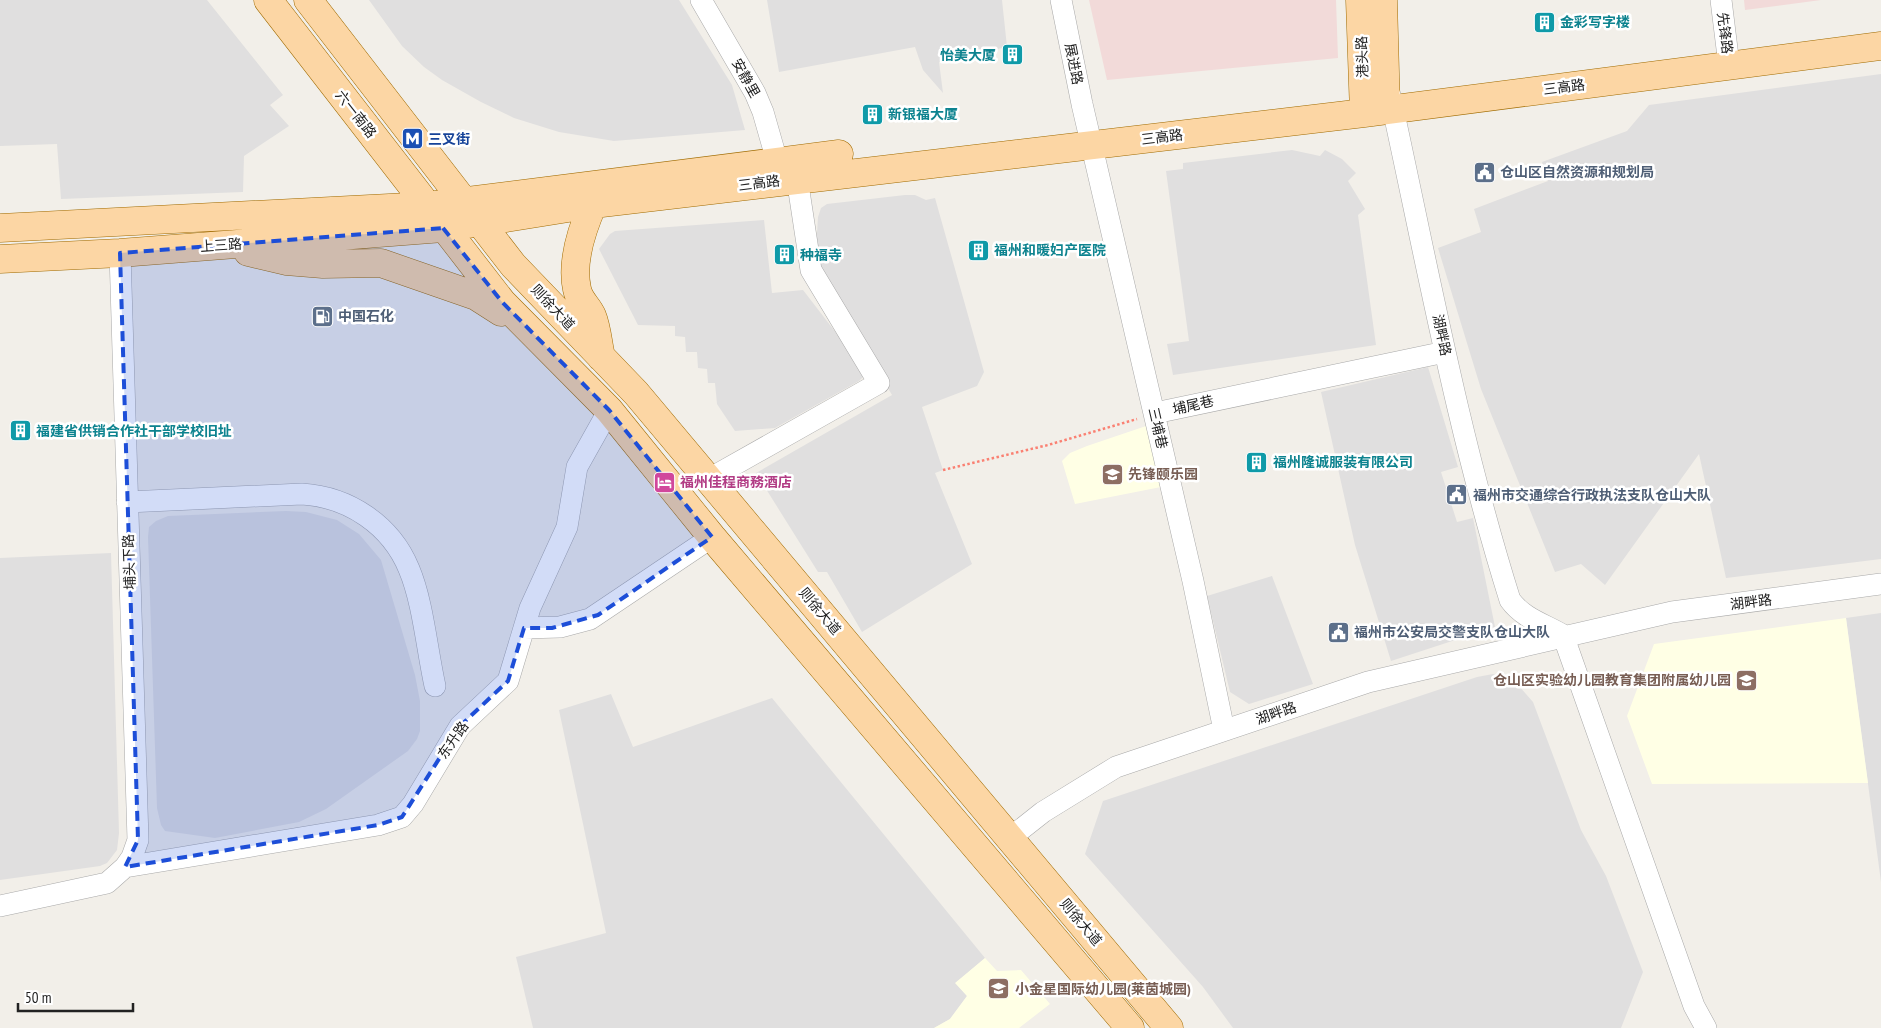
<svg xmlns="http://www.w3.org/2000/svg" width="1881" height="1028" font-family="'PT Sans Narrow','Noto Sans SC',sans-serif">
	<rect width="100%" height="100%" fill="#f2efe9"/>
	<path fill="#e0dfdf" d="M0 0H207L283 95 270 105 289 126 244 156 243 192 61 199 57 144 0 146Z
		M369 0H679L732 85 745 130 614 141 559 132 514 118 481 102 442 80 424 67 402 46Z
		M767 0H1002L1007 47 939 62 943 93 923 70 915 47 779 72Z
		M1881 74V559L1726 578 1699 454 1605 585 1581 564 1555 572 1481 389 1438 248 1481 232 1474 209 1548 181 1542 162 1627 131 1649 105Z
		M1292 150 1320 156 1325 150 1342 159 1356 173 1348 181 1365 209 1358 215 1376 345 1173 375 1167 344 1189 341 1166 171 1183 169V163Z
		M905 195H915L926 200 935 198 984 372 977 386 922 407 943 470 935 473 972 564 862 632 827 572H818L756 473 892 395 815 265 818 217 821 208 827 204Z
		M764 220 772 293 803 290 867 373 859 381 775 428 735 431 717 404 715 383H708L707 369 698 368 697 352H686L685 337 675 336V326L638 325 599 249 610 234 615 231Z
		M1428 367 1458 467 1441 472 1457 522 1473 518 1495 627 1391 661 1355 545 1321 392Z
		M286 511 306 512 337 520 359 534 381 560 415 675 420 701V731L417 739 408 751 326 809 299 822 215 838 165 831 161 825 157 808 148 537 149 527 156 521 168 516Z
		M111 553 119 833 117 850 107 863 100 866 0 880V558Z
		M1272 576 1313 684 1249 704 1230 692 1207 596Z
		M1881 613V882L1846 618Z
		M1493 674 1518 685 1533 702 1581 830 1606 876 1643 972 1621 1028H1233L1203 987 1085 854 1103 801 1477 677Z
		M611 694 633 747 772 698 985 958 956 983 967 996 950 1019 934 1028H533L516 957 606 933 559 710Z"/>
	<path fill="#f2dad9" d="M1089 0H1336L1338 58 1107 80Z
		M1744 0H1821L1745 10Z"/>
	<path fill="#ffffe5" d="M1149 425 1161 487 1075 504 1062 461 1070 453 1087 446Z
		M1846 618 1868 783 1652 784 1627 716 1654 644Z
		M985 958 997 971 1021 970 1050 1004 1019 1028H934L950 1019 967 996 955 983Z"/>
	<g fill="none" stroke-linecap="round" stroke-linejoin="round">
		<defs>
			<path id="minor" d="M701 0 755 93 763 112 777 161
				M1061 0 1082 104 1193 581 1224 730
				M1721 0 1729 65
				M1390 95C1427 264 1458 435 1510 600 1523 618 1544 624 1563 635L1694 1006 1706 1028
				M1155 413 1445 352
				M709 479 879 383 811 270 797 178
				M127 502 302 494C349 497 391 525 409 569 423 602 427 650 435 686
				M524 628 560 627 590 619 712 537
				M1010 838 1043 812 1116 767 1368 682 1672 612 1881 584
				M125 867 378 825 402 817 413 804 460 726 508 681 530 608 567 527 577 467 609 410
				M0 906 107 883 125 867 132 857 138 840 120 253"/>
			<path id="major" d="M268 0 502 302 609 410 712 537 1130 1028
				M308 0 513 265 636 393 1169 1028
				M1360 0 1364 113
				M1383 0 1386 110
				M593 204C582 229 571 262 577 289 579 301 588 306 592 316 597 328 598 344 601 357
				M0 228 428 206 839 154
				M248 252 286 261 323 264 381 263 476 296 501 312
				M0 259 120 253 443 228 593 204 1364 113 1881 46"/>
		</defs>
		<use href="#minor" stroke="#a9a9a9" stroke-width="22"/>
		<use href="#major" stroke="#a06b00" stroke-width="29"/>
		<path stroke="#fa8072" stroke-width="2.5" stroke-dasharray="2.5 2.5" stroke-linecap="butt" d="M943 470 1048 445 1137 419"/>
		<use href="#minor" stroke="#fff" stroke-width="21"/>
		<use href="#major" stroke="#fcd6a4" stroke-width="28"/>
	</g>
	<path fill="#1d4ed8" fill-opacity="0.2" stroke="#1d4ed8" stroke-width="4" stroke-dasharray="10 6" stroke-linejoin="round" d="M443 228 502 302 609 410 712 537 598 615 552 628H524L508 681 460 726 402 817 378 825 125 867 138 840 120 253Z"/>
	<defs>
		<symbol id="building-square" viewBox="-11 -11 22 22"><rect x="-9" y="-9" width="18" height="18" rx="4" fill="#0f9aa8" stroke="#fff"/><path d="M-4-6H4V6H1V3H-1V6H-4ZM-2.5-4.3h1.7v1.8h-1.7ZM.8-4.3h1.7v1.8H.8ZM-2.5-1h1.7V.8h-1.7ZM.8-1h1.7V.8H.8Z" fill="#fff"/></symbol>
		<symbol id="metro-square" viewBox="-11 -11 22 22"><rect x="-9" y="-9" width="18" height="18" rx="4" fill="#1a4fb4" stroke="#fff"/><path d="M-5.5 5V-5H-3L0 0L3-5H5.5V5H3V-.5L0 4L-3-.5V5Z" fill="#fff"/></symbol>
		<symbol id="civic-square" viewBox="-11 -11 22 22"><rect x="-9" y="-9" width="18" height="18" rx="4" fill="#5c6f8a" stroke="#fff"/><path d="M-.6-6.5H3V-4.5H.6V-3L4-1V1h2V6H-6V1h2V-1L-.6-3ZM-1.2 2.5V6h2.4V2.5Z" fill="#fff"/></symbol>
		<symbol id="fuel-square" viewBox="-11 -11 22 22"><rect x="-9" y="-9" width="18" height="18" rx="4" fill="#5c6f8a" stroke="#fff"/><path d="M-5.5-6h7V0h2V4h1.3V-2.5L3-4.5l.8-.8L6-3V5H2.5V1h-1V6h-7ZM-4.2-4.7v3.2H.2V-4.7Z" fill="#fff"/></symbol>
		<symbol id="school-square" viewBox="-11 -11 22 22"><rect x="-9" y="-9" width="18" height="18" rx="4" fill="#8d6e63" stroke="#fff"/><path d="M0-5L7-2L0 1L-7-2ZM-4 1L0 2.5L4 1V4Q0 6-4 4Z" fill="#fff"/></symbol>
		<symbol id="hotel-square" viewBox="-11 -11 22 22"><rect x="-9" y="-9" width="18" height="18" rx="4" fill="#d1479c" stroke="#fff"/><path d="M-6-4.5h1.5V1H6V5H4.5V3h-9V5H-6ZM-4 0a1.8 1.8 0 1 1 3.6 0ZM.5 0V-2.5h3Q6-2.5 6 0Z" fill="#fff"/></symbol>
	</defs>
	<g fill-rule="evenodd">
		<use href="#building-square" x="1532" y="10" width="25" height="25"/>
		<use href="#building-square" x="1000" y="42" width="25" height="25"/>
		<use href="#building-square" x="860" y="102" width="25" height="25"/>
		<use href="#metro-square" x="400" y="126" width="25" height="25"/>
		<use href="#civic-square" x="1472" y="160" width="25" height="25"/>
		<use href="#building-square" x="966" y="238" width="25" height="25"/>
		<use href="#building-square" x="772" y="242" width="25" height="25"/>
		<use href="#fuel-square" x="310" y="304" width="25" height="25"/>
		<use href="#building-square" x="8" y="418" width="25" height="25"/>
		<use href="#building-square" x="1244" y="450" width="25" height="25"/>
		<use href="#school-square" x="1100" y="462" width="25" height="25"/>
		<use href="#hotel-square" x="652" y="470" width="25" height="25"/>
		<use href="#civic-square" x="1444" y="482" width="25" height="25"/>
		<use href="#civic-square" x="1326" y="620" width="25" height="25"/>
		<use href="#school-square" x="1734" y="668" width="25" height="25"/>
		<use href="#school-square" x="986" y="976" width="25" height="25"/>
	</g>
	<g text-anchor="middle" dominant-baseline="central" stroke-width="5" stroke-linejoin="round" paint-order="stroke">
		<g font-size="14" font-weight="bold" fill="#0d838f" stroke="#fff" text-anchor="start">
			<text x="1560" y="22">金彩写字楼</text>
			<text x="996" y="55" text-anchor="end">怡美大厦</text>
			<text x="888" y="114">新银福大厦</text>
			<text x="994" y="250">福州和暖妇产医院</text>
			<text x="800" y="255">种福寺</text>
			<text x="36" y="431">福建省供销合作社干部学校旧址</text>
			<text x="1273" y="462">福州隆诚服装有限公司</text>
		</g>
		<g font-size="14" fill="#222" stroke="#fff">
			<text transform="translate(1725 33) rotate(83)">先锋路</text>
			<text transform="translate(1362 57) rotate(-92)">港头路</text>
			<text transform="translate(1074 64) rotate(79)">展进路</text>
			<text transform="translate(746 78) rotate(61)">安静里</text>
			<text transform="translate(1564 87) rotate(-7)">三高路</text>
			<text transform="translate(356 114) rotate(52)">六一南路</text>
			<text transform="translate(1162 137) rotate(-7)">三高路</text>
			<text transform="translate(759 183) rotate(-7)">三高路</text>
			<text transform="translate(221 245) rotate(-4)">上三路</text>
			<text transform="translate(553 307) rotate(47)">则徐大道</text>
			<text transform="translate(1442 335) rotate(78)">湖畔路</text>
			<text transform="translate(1193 405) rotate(-13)">埔尾巷</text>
			<text transform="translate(1158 428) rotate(77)">三埔巷</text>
			<text transform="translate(129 562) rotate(-92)">埔头下路</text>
			<text transform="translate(1751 602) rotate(-7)">湖畔路</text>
			<text transform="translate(820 611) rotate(50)">则徐大道</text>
			<text transform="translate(1276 713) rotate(-19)">湖畔路</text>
			<text transform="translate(453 740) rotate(-55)">东升路</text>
			<text transform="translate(1081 922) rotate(50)">则徐大道</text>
		</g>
		<g font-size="14" font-weight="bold" fill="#164399" stroke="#fff" text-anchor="start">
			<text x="428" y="139">三叉街</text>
		</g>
		<g font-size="14" font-weight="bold" fill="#4e5e75" stroke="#fff" text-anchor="start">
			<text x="1500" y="172">仓山区自然资源和规划局</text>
			<text x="338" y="316">中国石化</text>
			<text x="1473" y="495">福州市交通综合行政执法支队仓山大队</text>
			<text x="1354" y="632">福州市公安局交警支队仓山大队</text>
		</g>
		<g font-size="14" font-weight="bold" fill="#785e54" stroke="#fff" text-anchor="start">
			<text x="1128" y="474">先锋颐乐园</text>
			<text x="1731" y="680" text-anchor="end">仓山区实验幼儿园教育集团附属幼儿园</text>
			<text x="1015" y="989">小金星国际幼儿园(莱茵城园)</text>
		</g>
		<g font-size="14" font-weight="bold" fill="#b23c85" stroke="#fff" text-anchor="start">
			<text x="680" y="482">福州佳程商務酒店</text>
		</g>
	</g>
	<path d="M18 1003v8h115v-8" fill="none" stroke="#222222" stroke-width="2.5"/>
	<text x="25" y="1003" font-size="15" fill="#222222" stroke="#ffffff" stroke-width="4" paint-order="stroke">50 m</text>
</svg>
